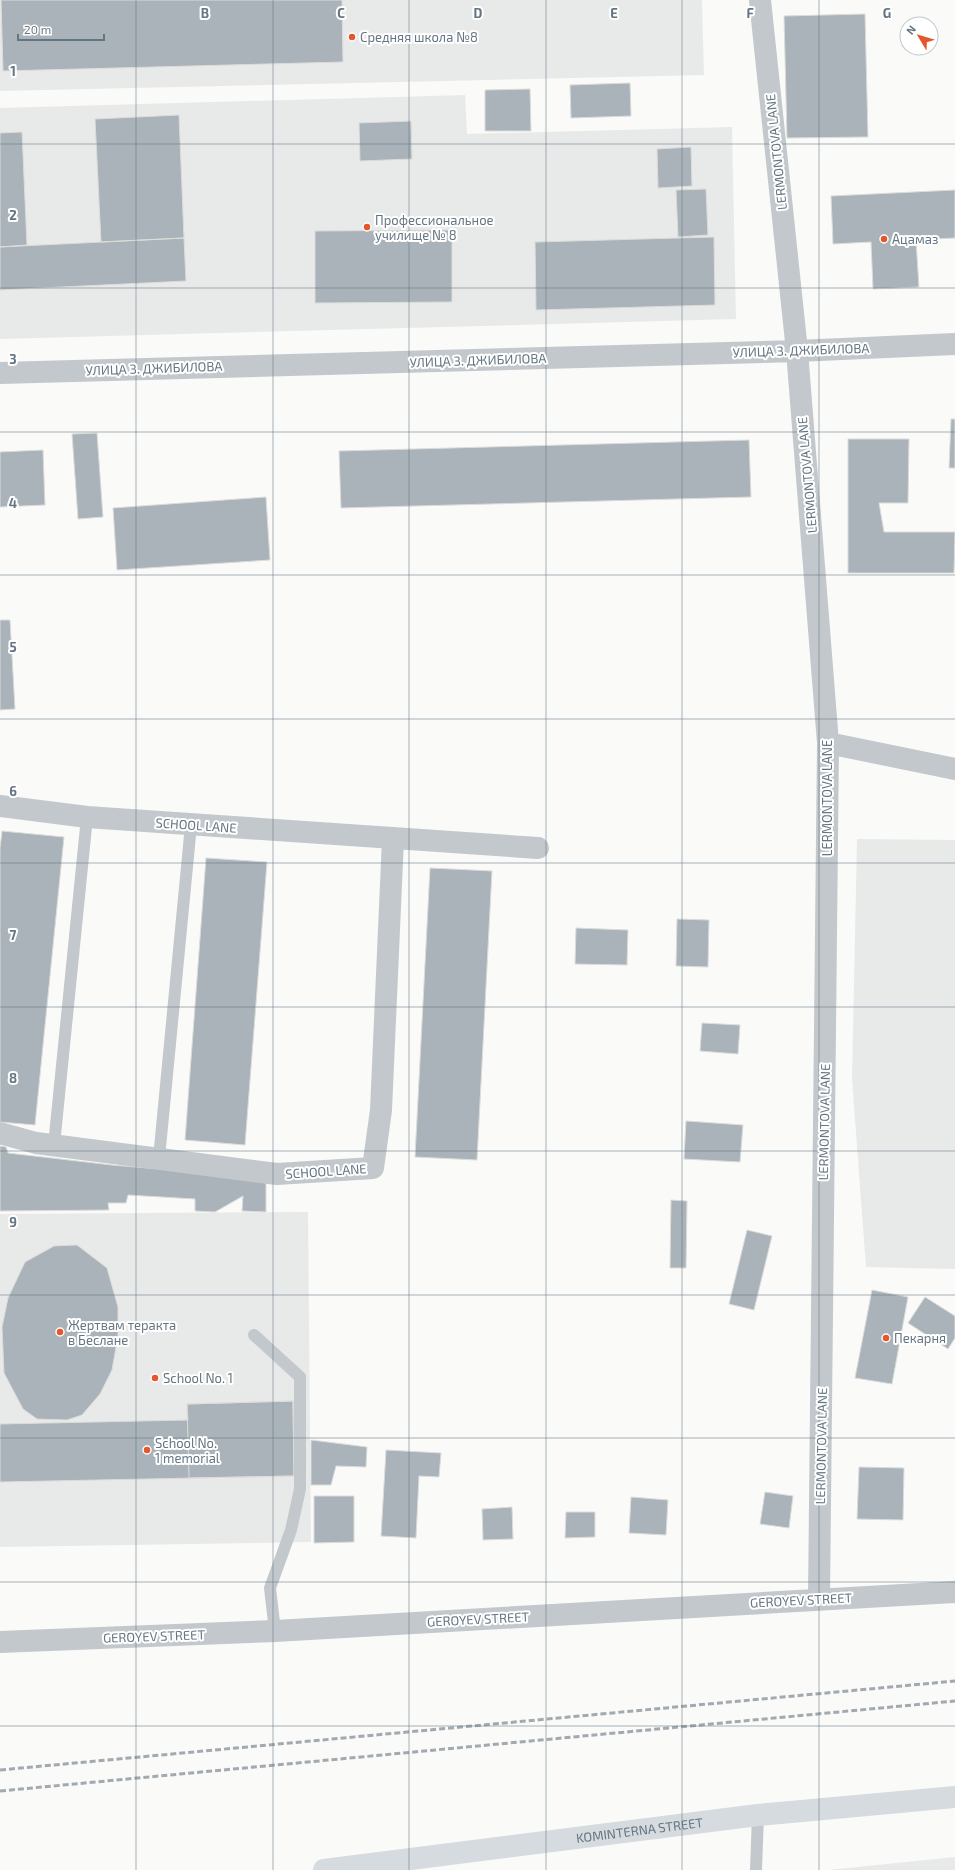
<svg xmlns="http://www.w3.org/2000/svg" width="955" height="1870" font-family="'Exo 2',sans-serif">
	<rect width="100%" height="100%" fill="#fafaf8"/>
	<path fill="#e8e9e9" d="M0 0H702L704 75 0 91Z
		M465 95 467 134 732 127 736 319 0 339V108Z
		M857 839 955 840V1269L866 1267 852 1079Z
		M308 1212 311 1542 0 1547V1214Z
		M955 1857V1870H828Z"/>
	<path fill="#aab3b9" stroke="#dcdcda" d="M1 0H342L343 62 3 71Z
		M865 14 868 137 787 138 784 16Z
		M630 83 631 116 571 118 570 85Z
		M530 89 531 131H485V90Z
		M179 115 184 238 101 242 95 119Z
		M411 121 412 159 360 161 359 123Z
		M22 132 27 245 0 247V133Z
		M691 147 692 186 658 188 657 149Z
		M706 189 708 235 678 237 676 190Z
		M955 190V238L916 240 919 287 873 289 871 242 833 244 831 196Z
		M452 230V302L315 303V231Z
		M714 237 715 305 536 310 535 242Z
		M184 238 186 281 0 290V247Z
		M951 419H955V468H949Z
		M97 433 103 517 78 519 72 434Z
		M848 439H909L908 503H879L884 532H955L954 573H848Z
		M749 440 751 497 341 508 339 451Z
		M43 450 45 505 0 507V452Z
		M266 497 270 560 117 570 113 508Z
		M0 620H10L15 709 0 710Z
		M2 831 64 837 35 1125 0 1122V848Z
		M206 858 267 862 245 1145 185 1140Z
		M430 868 492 871 477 1160 415 1157Z
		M677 919 709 920 708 967 676 966Z
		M576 928 628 930 627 965 575 964Z
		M702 1023 740 1025 738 1054 700 1051Z
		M686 1121 743 1125 740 1162 684 1159Z
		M0 1146 6 1147 8 1153 112 1165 266 1178V1212L242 1211 243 1196 215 1212 195 1211V1199L128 1195 126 1203H108L109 1210 0 1211Z
		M671 1200 687 1201 686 1268H670Z
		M747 1230 772 1236 754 1310 729 1304Z
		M77 1245 107 1268 118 1307V1336L112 1370 100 1394 82 1415 67 1420 37 1419 23 1409 4 1373 2 1327 8 1298 25 1262 54 1246Z
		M872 1290 908 1297 892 1384 855 1378Z
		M925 1297 955 1316V1338L948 1349 908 1323Z
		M293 1401 294 1476 0 1482V1424L188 1420 187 1404Z
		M293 1401 294 1476 189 1478 187 1404Z
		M311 1440 367 1447 366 1467 336 1466 331 1485H311Z
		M386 1450 441 1453 439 1477 419 1476 416 1538 381 1536Z
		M859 1467 904 1468 903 1520 857 1519Z
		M765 1492 793 1496 789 1528 760 1524Z
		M314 1496H354V1542L314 1543Z
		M631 1497 668 1500 666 1535 629 1533Z
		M512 1507 513 1539 483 1540 482 1509Z
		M566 1512H595V1537L565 1538Z"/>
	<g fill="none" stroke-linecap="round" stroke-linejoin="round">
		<path stroke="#c3c8cc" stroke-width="12" d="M54 1145 87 817
			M159 1158 191 825
			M254 1335 300 1377V1489L291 1530 270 1588 275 1631
			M756 1870 758 1815"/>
		<path stroke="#c3c8cc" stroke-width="22" d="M760 0 797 351 828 743 819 1599
			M0 373 797 351 955 344
			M828 743 955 769
			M0 806 87 817 538 848
			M0 1133 36 1143 277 1174 373 1168 381 1110 393 839
			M0 1642 275 1631 955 1592"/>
		<path stroke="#d6dbdf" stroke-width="22" id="s1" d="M324 1870 758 1815 955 1797"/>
		<path stroke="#a2aab0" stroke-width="3" stroke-dasharray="6 3" stroke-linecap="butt" d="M0 1770 955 1681
			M0 1791 955 1701"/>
	</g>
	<path fill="none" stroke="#657683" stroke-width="1" stroke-opacity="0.55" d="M136 0V1870M273 0V1870M409 0V1870M546 0V1870M682 0V1870M819 0V1870M0 144H955M0 288H955M0 432H955M0 575H955M0 719H955M0 863H955M0 1007H955M0 1151H955M0 1295H955M0 1438H955M0 1582H955M0 1726H955"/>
	<g fill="#e4572e" stroke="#fff" stroke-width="1.5">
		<circle cx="352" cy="37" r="4"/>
		<circle cx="367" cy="227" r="4"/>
		<circle cx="884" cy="239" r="4"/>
		<circle cx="60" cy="1332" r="4"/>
		<circle cx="886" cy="1338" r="4"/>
		<circle cx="155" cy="1378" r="4"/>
		<circle cx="147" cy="1450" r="4"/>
	</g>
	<g text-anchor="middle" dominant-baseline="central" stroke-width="4" stroke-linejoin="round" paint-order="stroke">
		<g font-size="13" fill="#657683" stroke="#fff" text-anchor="start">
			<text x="360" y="37">Средняя школа №8</text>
			<text x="375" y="220">Профессиональное<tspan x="375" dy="15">училище № 8</tspan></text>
			<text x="892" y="239">Ацамаз</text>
			<text x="68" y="1325">Жертвам теракта<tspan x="68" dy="15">в Беслане</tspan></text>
			<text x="894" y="1338">Пекарня</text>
			<text x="163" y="1378">School No. 1</text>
			<text x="155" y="1443">School No.<tspan x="155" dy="15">1 memorial</tspan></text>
		</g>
		<g font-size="13" fill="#657683" stroke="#fff">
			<text transform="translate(776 152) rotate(-96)">LERMONTOVA LANE</text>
			<text transform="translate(801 350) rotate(-2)">УЛИЦА З. ДЖИБИЛОВА</text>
			<text transform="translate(478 360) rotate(-2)">УЛИЦА З. ДЖИБИЛОВА</text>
			<text transform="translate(154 368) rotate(-2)">УЛИЦА З. ДЖИБИЛОВА</text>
			<text transform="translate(807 475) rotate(-95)">LERMONTOVA LANE</text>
			<text transform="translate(827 798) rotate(-90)">LERMONTOVA LANE</text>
			<text transform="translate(196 825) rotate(4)">SCHOOL LANE</text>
			<text transform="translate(824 1122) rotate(-89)">LERMONTOVA LANE</text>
			<text transform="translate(326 1171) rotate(-4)">SCHOOL LANE</text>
			<text transform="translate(821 1446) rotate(-89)">LERMONTOVA LANE</text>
			<text transform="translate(801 1600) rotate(-3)">GEROYEV STREET</text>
			<text transform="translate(478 1619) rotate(-3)">GEROYEV STREET</text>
			<text transform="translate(154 1636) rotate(-2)">GEROYEV STREET</text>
			<text stroke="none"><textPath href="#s1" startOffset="318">KOMINTERNA STREET</textPath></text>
		</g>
	</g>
	<g font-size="13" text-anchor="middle" font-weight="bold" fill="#657683" stroke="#fff" stroke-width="4" stroke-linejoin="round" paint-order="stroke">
		<text x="205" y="18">B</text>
		<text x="341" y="18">C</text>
		<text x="478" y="18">D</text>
		<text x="614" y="18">E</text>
		<text x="750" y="18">F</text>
		<text x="887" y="18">G</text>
		<text x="13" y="76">1</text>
		<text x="13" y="220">2</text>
		<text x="13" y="364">3</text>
		<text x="13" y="508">4</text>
		<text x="13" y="652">5</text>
		<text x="13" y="796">6</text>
		<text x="13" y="940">7</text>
		<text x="13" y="1083">8</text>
		<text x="13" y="1227">9</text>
	</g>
	<g transform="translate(919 36) rotate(308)"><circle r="19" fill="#ffffff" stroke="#c1c8cd"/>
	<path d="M0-3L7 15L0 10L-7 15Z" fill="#e4572e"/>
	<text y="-6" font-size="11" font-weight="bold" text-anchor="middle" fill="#657683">N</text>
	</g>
	<path d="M18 34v6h86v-6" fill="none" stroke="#657683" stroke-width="2"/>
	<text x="24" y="34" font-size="12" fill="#657683" stroke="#ffffff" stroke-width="3" paint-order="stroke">20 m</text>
</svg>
